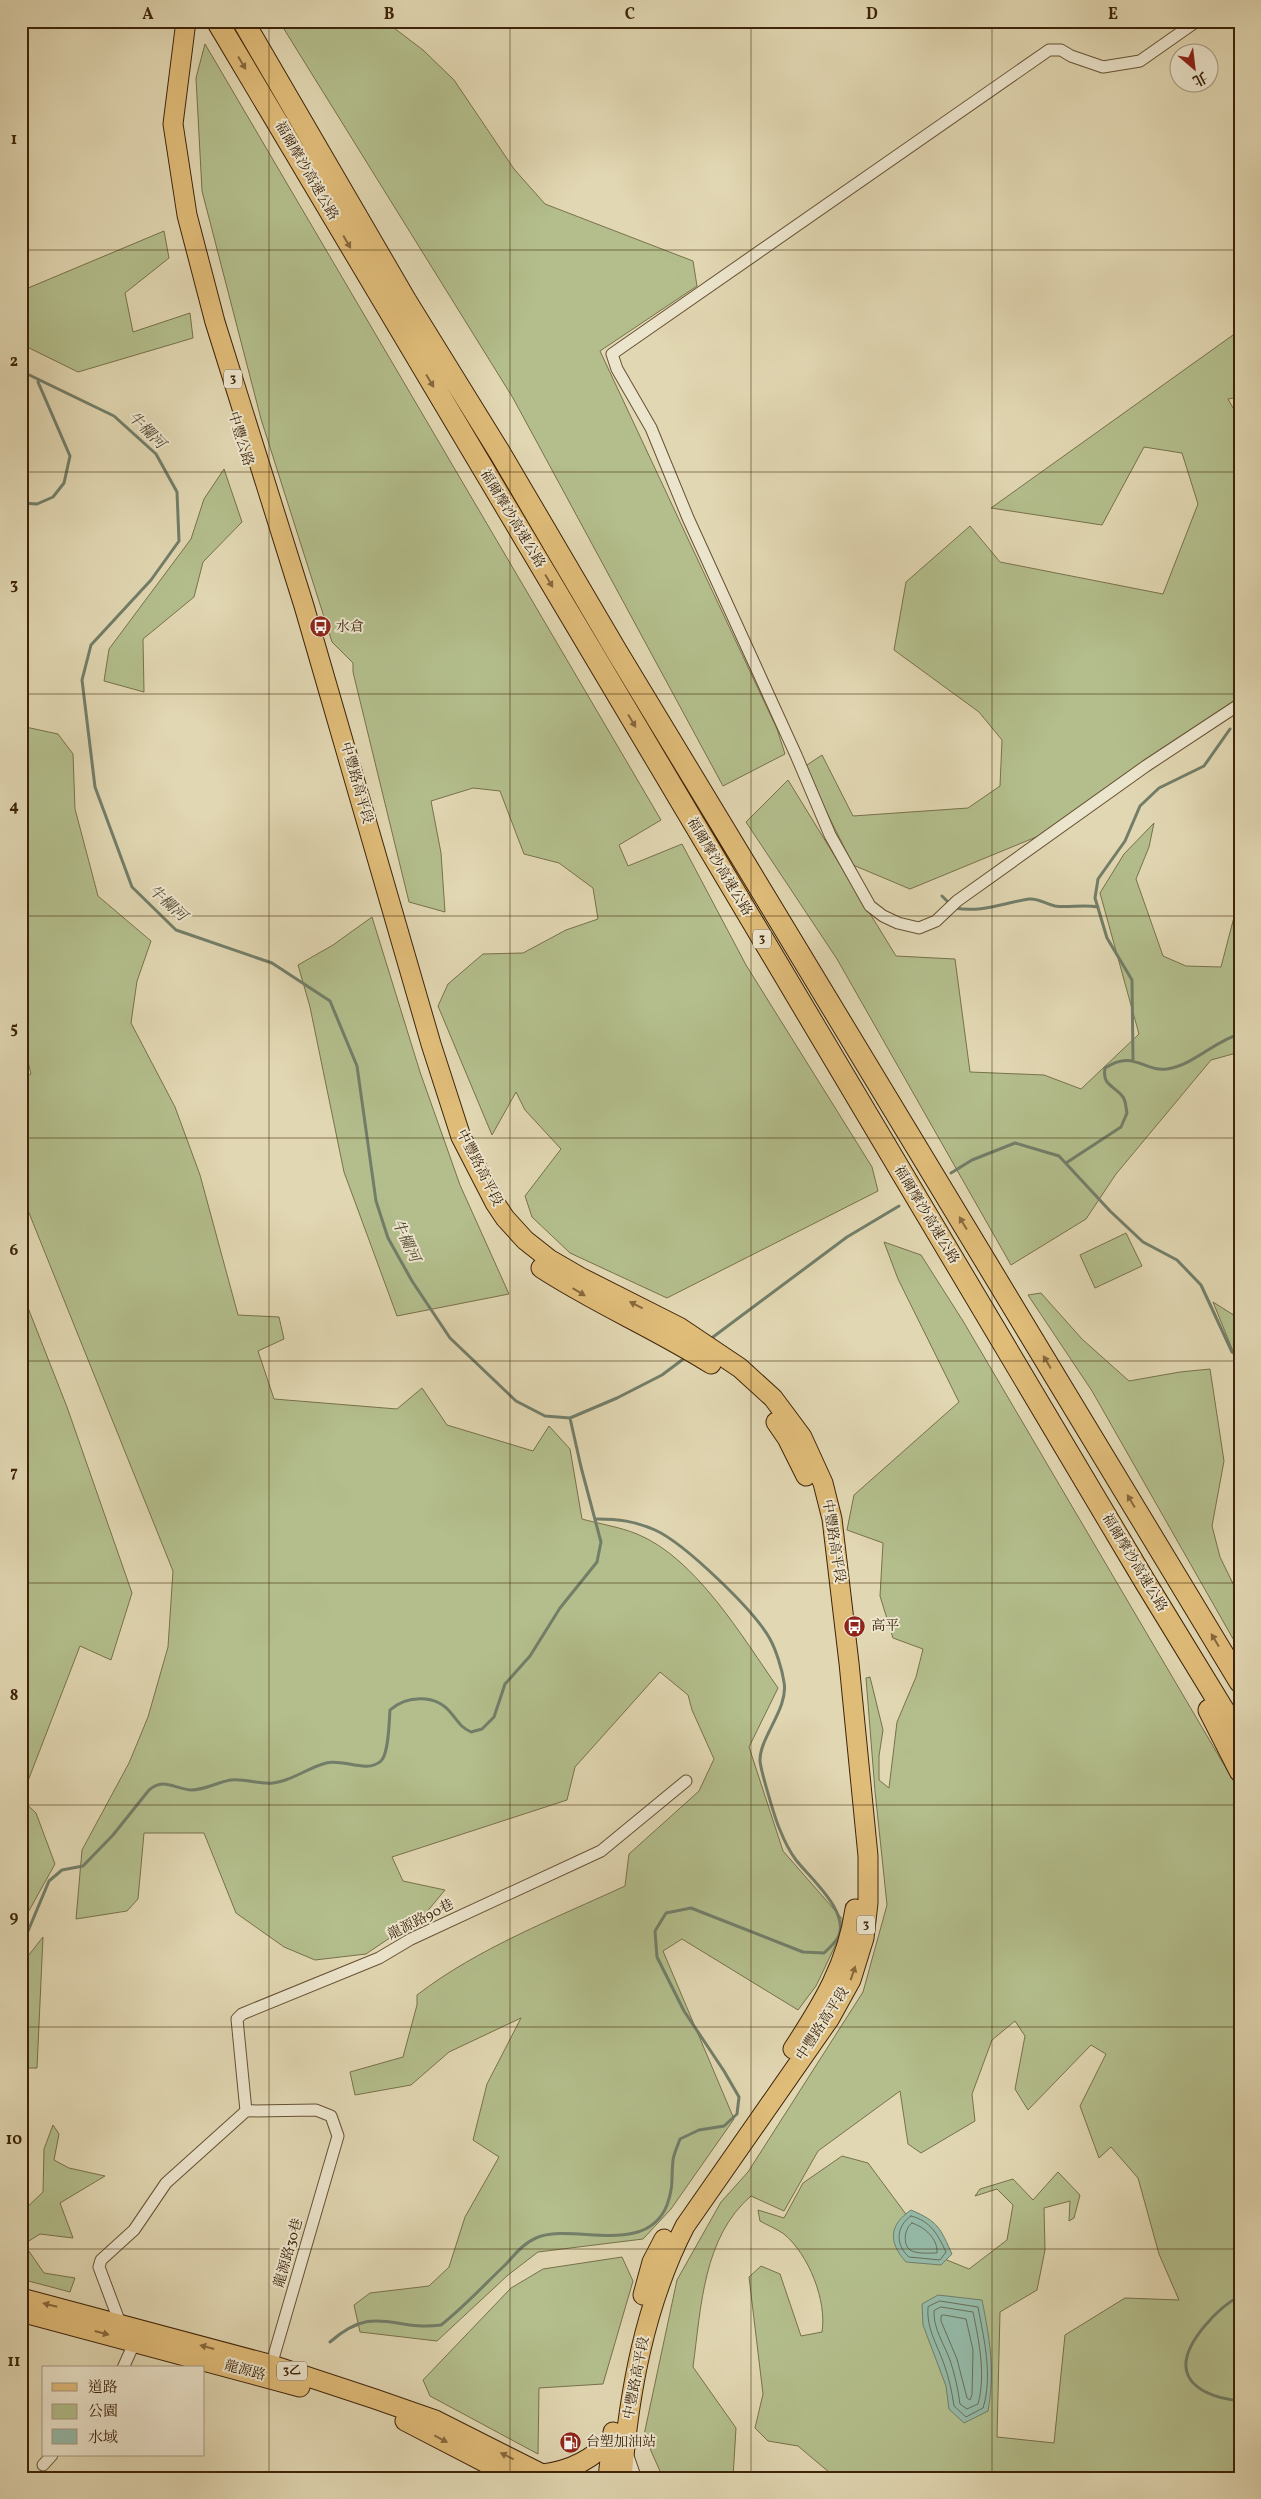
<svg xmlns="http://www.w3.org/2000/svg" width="1261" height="2499" font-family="Vollkorn,'Noto Serif TC',serif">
	<rect width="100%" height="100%" fill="#e1d7b2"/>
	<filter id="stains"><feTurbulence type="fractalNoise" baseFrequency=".004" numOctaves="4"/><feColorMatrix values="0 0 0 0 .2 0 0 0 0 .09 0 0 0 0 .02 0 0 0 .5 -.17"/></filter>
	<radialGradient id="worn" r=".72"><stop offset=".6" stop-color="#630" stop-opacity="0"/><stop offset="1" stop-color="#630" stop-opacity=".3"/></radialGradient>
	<path fill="#b3be8c" stroke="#78714b" d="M279 21H393L394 28 423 50 454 80 514 169 545 204 693 261 697 286 600 351 777 729 785 754 723 786 513 398Z
		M205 44 661 820 619 845 628 866 682 844 746 965 872 1167 878 1191 667 1298 570 1253 532 1217 525 1196 561 1149 525 1110 516 1092 492 1135 438 1006 448 984 483 954 523 953 566 930 598 919 593 888 559 863 524 854 500 791 473 788 431 801 441 853 445 912 409 902 353 672V663L332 642 261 419 202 191 196 78Z
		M164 231 169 258 125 293 133 332 190 313 193 338 78 372 21 344V291Z
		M1240 330V397L1228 399 1240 420V702L1058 828 910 889 853 865 804 767 822 755 853 816 968 808 1000 786 1002 740 979 712 894 650 906 582 970 526 1000 562 1163 594 1198 504 1182 453 1144 447 1102 525 991 508Z
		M224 469 242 522 203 562 194 597 143 639 144 692 104 681 109 649 191 539 204 499Z
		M21 726 58 734 73 754 75 809 98 896 151 941 137 981 131 1023 175 1107 200 1175 238 1315 279 1317 284 1339 258 1351 274 1399 397 1409 422 1388 447 1425 533 1451 549 1426 570 1449 582 1519C600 1524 620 1527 637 1534 696 1558 743 1638 778 1688L749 1747 783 1851 846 1923 816 1986 798 2010 682 1939 663 1951 734 2119 671 2209 643 2239 538 2252 508 2275 437 2341 360 2332 354 2305 370 2293 429 2286 449 2267 465 2217 499 2157 473 2140 487 2084 521 2018 449 2052 411 2085 355 2095 350 2072 403 2057 417 2005V1995C478 1948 556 1918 625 1886L629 1854 699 1791 714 1759 692 1710 688 1695 660 1672 575 1767 567 1800 392 1857 403 1881 445 1890 425 1914 366 1954 315 1960 284 1947 236 1913 204 1833H144L138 1899 127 1911 76 1919 82 1850 129 1763 148 1717 168 1647 173 1571 21 1193V1079L31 1074 21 1033Z
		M788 780 896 956 955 959 970 1072 1044 1075 1081 1089 1139 1034 1100 893 1124 854 1154 823 1149 847 1136 879 1163 956 1186 966 1221 967 1240 894V1052L1211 1060 1116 1174 1086 1219 1011 1265 837 959 746 822Z
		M372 917 420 1072 460 1185 509 1294 397 1316 344 1172 310 1007 298 965 333 945Z
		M1126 1233 1142 1266 1095 1288 1080 1255Z
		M884 1242 921 1255 963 1321 1240 1792V2478H836L798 2446 768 2441 755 2428 763 2394 749 2277 761 2266 780 2274 801 2336 822 2332C827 2301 809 2255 784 2234 777 2229 767 2225 760 2221L758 2210 784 2218 803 2183 842 2156 868 2163 937 2256 969 2269 1007 2240 1013 2205 997 2189 975 2196 980 2189 1013 2179 1033 2200 1058 2172 1080 2195 1074 2218 1069 2221 1070 2201 1044 2208 1045 2250 1037 2290 1000 2312 997 2437 1054 2443 1065 2335 1125 2298 1179 2300 1159 2254 1138 2178 1111 2147 1099 2158 1080 2106 1106 2054 1091 2045 1028 2110 1015 2089 1025 2036 1015 2021 992 2040 972 2094 975 2121 921 2153 908 2144 900 2091 818 2151 784 2211 751 2196C703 2237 701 2308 693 2367L736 2428 733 2478H663L644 2435 677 2280 721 2202 748 2172 863 1992 887 1905 875 1791 866 1678 870 1677 883 1730 879 1756V1780L889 1788 897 1722 916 1677 923 1649 893 1638 880 1596 883 1543 847 1530 854 1495 959 1402 898 1279Z
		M21 1290 67 1407 132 1593 111 1660 80 1646 21 1799 36 1813 55 1864 21 1925Z
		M1041 1293 1082 1339 1129 1381 1180 1372 1210 1369 1224 1461 1212 1526 1220 1557 1240 1598V1651L1092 1391 1028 1295Z
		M1213 1302 1240 1319V1362L1235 1356Z
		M43 1937 37 2068H21V1965Z
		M53 2125 59 2134 54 2160 69 2168 105 2176 60 2203 73 2238 40 2234 24 2244 44 2273 75 2278 70 2292 21 2279V2213L43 2192 44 2149Z
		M622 2257 633 2281 603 2384 539 2388 538 2454 430 2396 423 2380 511 2288 543 2269Z"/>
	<path fill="#95baa8" stroke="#727e69" d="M911 2210C939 2222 940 2228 952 2254L941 2265 906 2262C888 2242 889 2225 911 2210Z
		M938 2295 982 2300C990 2339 995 2372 988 2411L964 2423 949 2409 946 2386 923 2325 922 2304Z"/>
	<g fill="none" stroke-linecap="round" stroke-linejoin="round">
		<path stroke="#6a6f59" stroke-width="1" d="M911 2216C931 2221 938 2235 946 2252L940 2260 909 2257C895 2245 896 2226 911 2216Z
			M912 2223C925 2227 938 2239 937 2253 930 2253 919 2254 912 2251 902 2247 904 2228 912 2223Z
			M940 2301 978 2307C984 2339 993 2376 983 2408L966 2417 954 2406C952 2392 949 2378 944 2364 937 2344 926 2328 928 2307Z
			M941 2307 973 2312C979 2341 986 2375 978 2404L967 2409 960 2404C958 2389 955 2375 950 2360 944 2344 933 2328 934 2311Z
			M944 2315 966 2319 973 2350 972 2395 970 2400 967 2398 957 2359 941 2321V2316Z"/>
		<path stroke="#727e69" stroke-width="3" d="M21 371 114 416 156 454 177 492 179 541 151 580 91 645 82 680 95 787 132 887 176 930 272 963 330 1001 357 1066 376 1201 388 1238 412 1281 450 1338 516 1401 545 1416 570 1418 617 1398 662 1375 686 1357
			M21 503 37 504 53 497 64 483 70 456 38 382
			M942 896 950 904
			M955 908C981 913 1003 903 1029 899 1039 898 1045 904 1055 906 1069 908 1083 904 1098 907
			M1133 1059 1132 980 1107 938 1095 898 1098 879 1125 841 1140 806 1159 788 1204 766 1230 729
			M1066 1163 1121 1127 1127 1113C1126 1109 1126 1101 1123 1097 1114 1085 1102 1086 1105 1068 1134 1049 1143 1072 1167 1069 1194 1065 1214 1041 1240 1034
			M951 1173 972 1160 1015 1143 1059 1156 1110 1211 1143 1242 1177 1260 1201 1285 1232 1352 1240 1357
			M709 1340 847 1237 899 1206
			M21 1940 28 1931 49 1881 62 1870 83 1866 113 1835 149 1790C164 1777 174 1789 191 1790 206 1790 217 1782 231 1780 245 1778 259 1785 273 1783 292 1781 307 1768 326 1763 342 1758 367 1774 381 1761 389 1753 389 1722 390 1710 407 1695 436 1694 451 1713 458 1721 460 1727 471 1732L482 1729 494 1717 505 1684 530 1656 560 1608 597 1562 601 1542 581 1467 570 1418
			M1240 2296C1220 2306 1184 2342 1186 2367 1188 2391 1220 2399 1240 2401
			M330 2342C376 2302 394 2332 441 2325 464 2307 484 2285 505 2265 515 2255 522 2244 536 2238 572 2222 646 2258 667 2205 674 2186 671 2178 673 2160 674 2153 678 2145 680 2139L699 2130 724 2126 737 2114 739 2097 724 2071 684 2011 657 1957 655 1931 666 1913 691 1908 803 1952 824 1953C828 1949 834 1944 837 1939 853 1914 809 1877 796 1860 790 1852 784 1840 780 1830 775 1819 761 1771 760 1761 759 1738 789 1708 784 1682 782 1669 776 1650 770 1639 754 1610 684 1543 655 1530 635 1521 618 1519 597 1519"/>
		<defs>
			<path id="minor" d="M1197 21 1140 61 1103 67 1071 56 1061 50H1049L612 354 617 369 651 428 688 518 796 755 830 835 870 906 883 916 898 923 919 928 936 921 957 901 1146 766 1240 704
				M246 2111 237 2019 242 2014 379 1958 411 1939 601 1851 686 1781
				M120 2323 99 2267 101 2260 134 2230 166 2183 246 2111 316 2110 331 2116 338 2136 270 2369
				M123 2368 137 2337
				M43 2465 52 2455"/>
			<path id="tertiary" d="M626 2455 634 2478"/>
			<path id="primary" d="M186 21 173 124 187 215 215 322 304 606 431 1044 461 1137 495 1203 505 1218 525 1240 549 1259 580 1277 679 1327 740 1368 773 1398 802 1437 823 1483 832 1519 849 1663 868 1856V1903L864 1938 851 1980 830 2018 685 2226C645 2304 629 2391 622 2478
				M541 1268C596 1304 656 1329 711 1364
				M776 1422 787 1438 806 1476
				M793 2049C823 2003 847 1964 855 1909
				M643 2295 652 2262 664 2239
				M21 2298 272 2365 375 2399 435 2420 550 2478
				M21 2312 300 2387
				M405 2421 515 2478
				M543 2474C572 2470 593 2459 612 2438
				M608 2478 613 2432"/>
			<path id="motorway" d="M217 21 1144 1580 1240 1737
				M243 21 406 301 500 453 617 652 1240 1682
				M1209 1710 1240 1771"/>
		</defs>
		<use href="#minor" stroke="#675134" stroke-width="13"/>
		<use href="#tertiary" stroke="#675134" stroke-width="16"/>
		<use href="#primary" stroke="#3e240a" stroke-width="21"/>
		<use href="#motorway" stroke="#3e240a" stroke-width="23"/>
		<use href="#minor" stroke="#ece5cd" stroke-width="11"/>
		<use href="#tertiary" stroke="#ece5cd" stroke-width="14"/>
		<use href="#primary" stroke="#e0bc79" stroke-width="19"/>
		<use href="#motorway" stroke="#e0bc79" stroke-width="21"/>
	</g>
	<defs><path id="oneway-solid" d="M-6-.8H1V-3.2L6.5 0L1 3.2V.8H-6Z" transform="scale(1.25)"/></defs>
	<g fill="#87683c">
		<use href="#oneway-solid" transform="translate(242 63) rotate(59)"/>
		<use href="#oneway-solid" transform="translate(347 242) rotate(60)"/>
		<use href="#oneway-solid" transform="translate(430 381) rotate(59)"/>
		<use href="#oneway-solid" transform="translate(549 581) rotate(59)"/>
		<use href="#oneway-solid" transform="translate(632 721) rotate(59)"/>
		<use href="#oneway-solid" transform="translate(963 1223) rotate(-121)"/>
		<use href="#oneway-solid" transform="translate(579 1292) rotate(31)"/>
		<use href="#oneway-solid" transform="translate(636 1305) rotate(-153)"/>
		<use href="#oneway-solid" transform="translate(1047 1362) rotate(-121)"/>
		<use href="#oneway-solid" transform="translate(1131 1501) rotate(-121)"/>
		<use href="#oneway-solid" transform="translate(1215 1640) rotate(-121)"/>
		<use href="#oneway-solid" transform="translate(853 1973) rotate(-71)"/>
		<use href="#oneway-solid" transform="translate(50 2305) rotate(-166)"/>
		<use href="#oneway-solid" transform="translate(102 2333) rotate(15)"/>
		<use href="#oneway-solid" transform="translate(207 2347) rotate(-165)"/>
		<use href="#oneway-solid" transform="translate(441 2439) rotate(28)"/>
		<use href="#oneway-solid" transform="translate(507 2456) rotate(-154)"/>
	</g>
	<path fill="none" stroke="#3e240a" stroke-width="1" stroke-opacity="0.55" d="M269 21V2478M510 21V2478M751 21V2478M992 21V2478M21 250H1240M21 472H1240M21 694H1240M21 916H1240M21 1138H1240M21 1361H1240M21 1583H1240M21 1805H1240M21 2027H1240M21 2249H1240"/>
	<defs>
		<symbol id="bus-disc" viewBox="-11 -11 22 22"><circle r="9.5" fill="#8f2418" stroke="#ece5cd"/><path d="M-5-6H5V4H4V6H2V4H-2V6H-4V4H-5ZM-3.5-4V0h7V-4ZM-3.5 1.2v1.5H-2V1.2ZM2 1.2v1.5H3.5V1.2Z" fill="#fff"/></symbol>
		<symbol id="fuel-disc" viewBox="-11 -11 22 22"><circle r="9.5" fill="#8f2418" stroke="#ece5cd"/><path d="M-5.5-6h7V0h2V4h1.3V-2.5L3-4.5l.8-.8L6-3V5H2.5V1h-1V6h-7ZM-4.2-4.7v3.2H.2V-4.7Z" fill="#fff"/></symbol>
	</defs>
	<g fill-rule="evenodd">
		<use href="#bus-disc" x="308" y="614" width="25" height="25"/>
		<use href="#bus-disc" x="842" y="1614" width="25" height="25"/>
		<use href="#fuel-disc" x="558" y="2430" width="25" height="25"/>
	</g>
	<g text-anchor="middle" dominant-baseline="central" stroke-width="4" stroke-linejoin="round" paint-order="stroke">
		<g fill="#ece5cd" stroke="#725e44" stroke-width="1">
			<rect x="224" y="369.5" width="18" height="19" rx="4"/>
			<rect x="753" y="929.5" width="18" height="19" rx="4"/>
			<rect x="857" y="1915.5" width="18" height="19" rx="4"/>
			<rect x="277" y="2361.5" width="30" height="19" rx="4"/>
		</g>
		<g font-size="12" font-weight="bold" fill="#3e240a">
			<text x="233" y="379">3</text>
			<text x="762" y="939">3</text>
			<text x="866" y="1925">3</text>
			<text x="292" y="2371">3乙</text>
		</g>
		<g font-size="14" fill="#3e240a" stroke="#ece5cd">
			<text transform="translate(306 171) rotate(60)">福爾摩沙高速公路</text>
			<text transform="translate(240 439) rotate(73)">中豐公路</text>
			<text transform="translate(512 519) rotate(59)">福爾摩沙高速公路</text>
			<text transform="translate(356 783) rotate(74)">中豐路高平段</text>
			<text transform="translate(719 867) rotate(59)">福爾摩沙高速公路</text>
			<text transform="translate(479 1168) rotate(63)">中豐路高平段</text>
			<text transform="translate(926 1215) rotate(59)">福爾摩沙高速公路</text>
			<text transform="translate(833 1541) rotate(81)">中豐路高平段</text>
			<text transform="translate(1134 1563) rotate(59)">福爾摩沙高速公路</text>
			<text transform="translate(421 1920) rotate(-27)">龍源路90巷</text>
			<text transform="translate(823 2024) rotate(-57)">中豐路高平段</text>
			<text transform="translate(289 2253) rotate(-74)">龍源路30巷</text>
			<text transform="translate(245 2371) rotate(15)">龍源路</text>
			<text transform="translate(637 2378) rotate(-79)">中豐路高平段</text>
		</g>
		<g font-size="14" fill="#3e240a" stroke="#ece5cd" text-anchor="start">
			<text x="336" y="627">水倉</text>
			<text x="871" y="1626">高平</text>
			<text x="586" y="2442">台塑加油站</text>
		</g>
		<g font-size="15" font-style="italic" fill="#544a32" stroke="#ece5cd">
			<text transform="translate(146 431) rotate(45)">牛欄河</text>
			<text transform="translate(167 904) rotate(42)">牛欄河</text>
			<text transform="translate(405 1241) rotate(65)">牛欄河</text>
		</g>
	</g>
	<rect width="1261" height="2499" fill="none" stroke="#e1d7b2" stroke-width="55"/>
	<rect x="42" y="2366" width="162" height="90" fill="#ece5cd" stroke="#a6987f"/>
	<rect x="52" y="2383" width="25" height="8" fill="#e0bc79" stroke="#a6987f"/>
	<text x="88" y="2392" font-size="15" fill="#3e240a">道路</text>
	<rect x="52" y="2404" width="25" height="15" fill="#b3be8c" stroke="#a6987f"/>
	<text x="88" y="2416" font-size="15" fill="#3e240a">公園</text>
	<rect x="52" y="2429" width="25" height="15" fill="#95baa8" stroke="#a6987f"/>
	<text x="88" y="2442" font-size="15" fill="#3e240a">水域</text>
	<g transform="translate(1194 68) rotate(152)"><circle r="24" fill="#ece5cd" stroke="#a6987f"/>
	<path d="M0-4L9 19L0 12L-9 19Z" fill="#8f2418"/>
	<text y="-8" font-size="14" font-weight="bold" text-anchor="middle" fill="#3e240a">北</text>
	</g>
	<rect x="28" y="28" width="1206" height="2444" fill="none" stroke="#3e240a" stroke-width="2"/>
	<g font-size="16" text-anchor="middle" font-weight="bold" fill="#3e240a">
		<text x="148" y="19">A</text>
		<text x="389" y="19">B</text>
		<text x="630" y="19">C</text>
		<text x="872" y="19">D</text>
		<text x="1113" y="19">E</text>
		<text x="14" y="144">1</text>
		<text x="14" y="366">2</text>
		<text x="14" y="589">3</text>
		<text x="14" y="811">4</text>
		<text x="14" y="1033">5</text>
		<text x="14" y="1255">6</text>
		<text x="14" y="1477">7</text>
		<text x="14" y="1700">8</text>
		<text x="14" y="1922">9</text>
		<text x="14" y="2144">10</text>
		<text x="14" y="2366">11</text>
	</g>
	<rect width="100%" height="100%" filter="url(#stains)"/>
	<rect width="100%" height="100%" fill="url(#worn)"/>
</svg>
